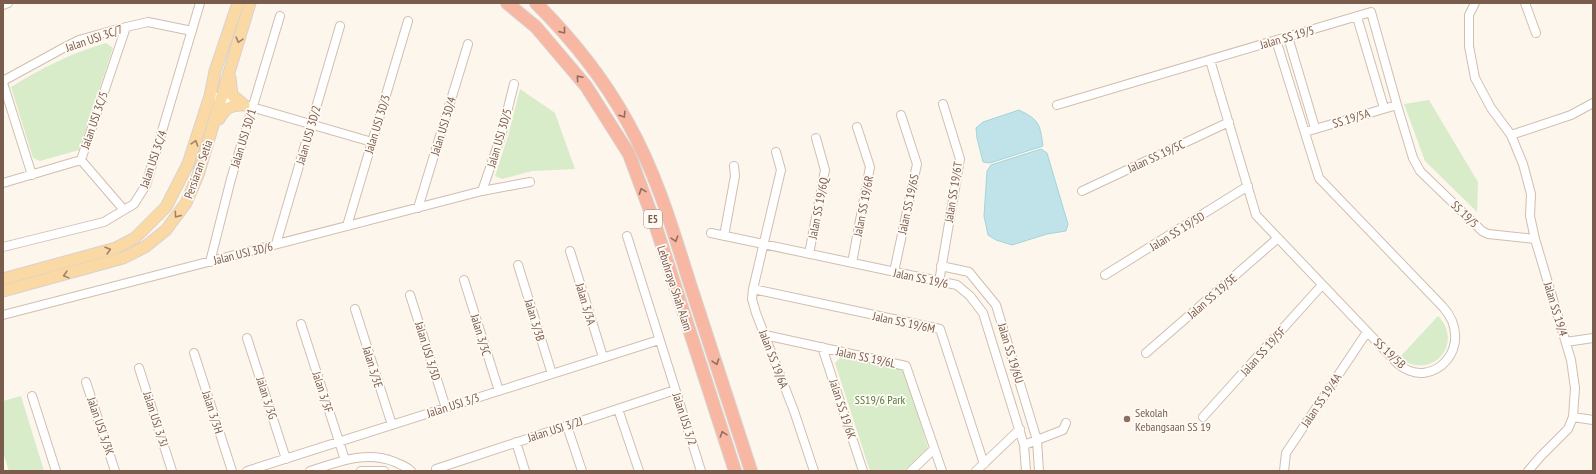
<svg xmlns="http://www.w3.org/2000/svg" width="1596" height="474" font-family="'PT Sans Narrow',sans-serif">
	<rect width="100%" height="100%" fill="#fdf6ec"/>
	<path fill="#d8ecc9" d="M106 43 113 48 79 150 40 161 33 158 11 87C42 68 71 53 106 43Z
		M520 89 555 113 575 169 532 171 502 179 495 176 508 136Z
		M1429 100 1478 182 1477 212 1425 161 1404 104Z
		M1438 316C1464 342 1434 382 1399 358Z
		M840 358 904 369 928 448 904 471H870L835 363Z
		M21 396 44 471H9L3 452V401Z"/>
	<path fill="#bfe3e8" stroke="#a5d3da" d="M1019 110C1040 120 1040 125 1043 146L990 163 983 162 977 138 976 128 983 122Z
		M1041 149 1047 153 1068 224 1066 231 1047 234 1012 245 996 240 988 235 984 216 987 171 991 165Z"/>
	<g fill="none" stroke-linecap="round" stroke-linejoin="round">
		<defs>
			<path id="minor" d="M1475 3 1469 15V46L1475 78 1491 108 1511 135 1523 164 1531 194 1530 216 1535 239 1571 360 1575 388 1573 417 1568 429 1541 456 1528 471
				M1525 3 1536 33
				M3 5 8 3
				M1357 17 1384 108
				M1288 37 1315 128
				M1210 60 1256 215 1398 364C1433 393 1477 345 1443 307L1319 178 1276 40
				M3 81 67 46 79 40 118 29 148 22 192 31
				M3 83 32 175
				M217 97 372 142
				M1057 105 1371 12 1397 105 1413 158 1420 171 1482 231 1488 234 1535 239
				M1305 132 1397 105
				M1511 135 1571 115 1593 103
				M776 152 781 170 753 289 752 299 756 313 794 411 814 471
				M81 160 124 210
				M3 183 81 160 126 27
				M482 191 501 136 514 84
				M1082 191 1229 122
				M418 208 468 44
				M347 226 408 21
				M711 233 957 285 970 296 983 313 1024 445 1026 471
				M627 236 701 471
				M724 236 735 176 734 166
				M276 244 340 26
				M3 247 104 222 134 204 146 185 200 3
				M570 251 603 357
				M809 254 825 170 816 138
				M210 262 231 179 280 16
				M852 263 870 167 857 127
				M518 265 552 374
				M941 266 969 272 996 305 1037 440 1039 471
				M894 272 917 164 901 115
				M1105 275 1248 186
				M464 280 499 391
				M939 282 960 159 943 104
				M753 289 940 329 984 464
				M410 295 446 408
				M355 309 392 425
				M3 315 482 191 530 182
				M301 324 345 460
				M765 335 906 366 942 471
				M247 338 286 459
				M1566 342 1593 338
				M822 347 863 471
				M194 353 232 471
				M1146 353 1278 238
				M139 368 172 471
				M86 382 115 471
				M32 396 56 471
				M618 409 639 471
				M1203 417 1322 285
				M1573 417 1593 420
				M567 426 582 471
				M516 442 525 471
				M1024 445 1063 430 1066 423
				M436 469 675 390
				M247 471 659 340
				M310 471C338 462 366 450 395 462 401 465 406 466 411 471
				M361 471H384
				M911 471 934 449
				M976 471 1020 429
				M1284 471 1286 453 1367 332"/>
			<path id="major" d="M230 78 232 95 244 105
				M219 119C225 109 230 104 244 105
				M3 279 116 248 135 238 166 207 188 164 210 96 215 71 238 3
				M3 291 123 258 145 247 166 230 186 203 198 175 250 3"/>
			<path id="highway" d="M507 3 536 27 586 86 629 154 655 224 735 471
				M536 3C572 39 604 79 628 123 656 173 672 227 689 281 710 344 730 408 751 471"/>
		</defs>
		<use href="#minor" stroke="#d1beb0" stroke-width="10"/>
		<use href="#major" stroke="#dad1cd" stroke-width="13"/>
		<use href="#highway" stroke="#dad1cd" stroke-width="14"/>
		<use href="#minor" stroke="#fff" stroke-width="8"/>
		<use href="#major" stroke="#fbd9a5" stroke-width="11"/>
		<use href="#highway" stroke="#f7b7a3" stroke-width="12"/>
	</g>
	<defs><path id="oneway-chevron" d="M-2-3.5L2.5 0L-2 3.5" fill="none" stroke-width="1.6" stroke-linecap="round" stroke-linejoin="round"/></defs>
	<g stroke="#936e5e">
		<use href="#oneway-chevron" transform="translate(563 31) rotate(51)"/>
		<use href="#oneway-chevron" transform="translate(579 78) rotate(-131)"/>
		<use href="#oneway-chevron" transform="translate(623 115) rotate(57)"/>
		<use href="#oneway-chevron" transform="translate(642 191) rotate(-111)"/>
		<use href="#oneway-chevron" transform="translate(675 239) rotate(72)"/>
		<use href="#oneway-chevron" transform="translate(716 362) rotate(72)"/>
		<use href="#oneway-chevron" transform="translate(723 434) rotate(-108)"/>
	</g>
	<g stroke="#a18267">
		<use href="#oneway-chevron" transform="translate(239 40) rotate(106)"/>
		<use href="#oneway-chevron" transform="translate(195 143) rotate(-72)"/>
		<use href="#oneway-chevron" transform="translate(177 215) rotate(126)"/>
		<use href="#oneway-chevron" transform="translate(108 250) rotate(-16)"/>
		<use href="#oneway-chevron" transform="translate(66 275) rotate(165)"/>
	</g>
	<circle fill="#8d6e63" stroke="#fffaf3" stroke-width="1.5" cx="1127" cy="419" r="4"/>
	<g text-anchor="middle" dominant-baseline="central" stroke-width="3.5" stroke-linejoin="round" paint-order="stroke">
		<rect fill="#fffaf3" stroke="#a28b7f" stroke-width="1" x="644" y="210" width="18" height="18" rx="3"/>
		<g font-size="11" font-weight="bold" fill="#7a5c4d">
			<text x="653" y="219">E5</text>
		</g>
		<g font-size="12" fill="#7a5c4d" stroke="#fffaf3">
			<text transform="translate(1287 37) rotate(-16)">Jalan SS 19/5</text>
			<text transform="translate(94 38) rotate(-19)">Jalan USJ 3C/7</text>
			<text transform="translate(1351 118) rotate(-17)">SS 19/5A</text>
			<text transform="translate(94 120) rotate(-71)">Jalan USJ 3C/5</text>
			<text transform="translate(377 124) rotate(-73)">Jalan USJ 3D/3</text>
			<text transform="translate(443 126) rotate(-73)">Jalan USJ 3D/4</text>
			<text transform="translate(308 135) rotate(-74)">Jalan USJ 3D/2</text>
			<text transform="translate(243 138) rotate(-73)">Jalan USJ 3D/1</text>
			<text transform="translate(499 138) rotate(-74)">Jalan USJ 3D/5</text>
			<text transform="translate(1156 156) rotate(-25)">Jalan SS 19/5C</text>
			<text transform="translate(153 159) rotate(-71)">Jalan USJ 3C/4</text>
			<text transform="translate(198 169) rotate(-70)">Persiaran Setia</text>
			<text transform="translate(953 192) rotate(-81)">Jalan SS 19/6T</text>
			<text transform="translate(908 204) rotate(-78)">Jalan SS 19/6S</text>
			<text transform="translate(863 206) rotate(-79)">Jalan SS 19/6R</text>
			<text transform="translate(818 208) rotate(-79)">Jalan SS 19/6Q</text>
			<text transform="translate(1465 214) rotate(44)">SS 19/5</text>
			<text transform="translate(1177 231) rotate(-32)">Jalan SS 19/5D</text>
			<text transform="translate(243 253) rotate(-14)">Jalan USJ 3D/6</text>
			<text transform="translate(921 278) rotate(12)">Jalan SS 19/6</text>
			<text transform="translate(675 288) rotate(72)">Lebuhraya Shah Alam</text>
			<text transform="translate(1212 296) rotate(-41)">Jalan SS 19/5E</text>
			<text transform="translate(586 304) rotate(73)">Jalan 3/3A</text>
			<text transform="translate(1556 309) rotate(73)">Jalan SS 19/4</text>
			<text transform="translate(535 320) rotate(73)">Jalan 3/3B</text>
			<text transform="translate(904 322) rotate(12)">Jalan SS 19/6M</text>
			<text transform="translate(481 335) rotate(73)">Jalan 3/3C</text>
			<text transform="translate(428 351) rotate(73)">Jalan USJ 3/3D</text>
			<text transform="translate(1263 351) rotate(-48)">Jalan SS 19/5F</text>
			<text transform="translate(1011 353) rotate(73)">Jalan SS 19/6U</text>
			<text transform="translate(1390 353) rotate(43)">SS 19/5B</text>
			<text transform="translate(866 357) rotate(12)">Jalan SS 19/6L</text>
			<text transform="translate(774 359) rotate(69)">Jalan SS 19/6A</text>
			<text transform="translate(373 367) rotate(73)">Jalan 3/3E</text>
			<text transform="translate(323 392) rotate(72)">Jalan 3/3F</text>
			<text transform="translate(267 398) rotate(72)">Jalan 3/3G</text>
			<text transform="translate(1321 400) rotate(-56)">Jalan SS 19/4A</text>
			<text transform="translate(453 405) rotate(-18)">Jalan USJ 3/3</text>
			<text transform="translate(843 409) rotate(72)">Jalan SS 19/6K</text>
			<text transform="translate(213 412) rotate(72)">Jalan 3/3H</text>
			<text transform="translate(156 419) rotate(72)">Jalan USJ 3/3J</text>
			<text transform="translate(685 419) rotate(72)">Jalan USJ 3/2</text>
			<text transform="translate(101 426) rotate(71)">Jalan USJ 3/3K</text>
			<text transform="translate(555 429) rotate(-18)">Jalan USJ 3/2J</text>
		</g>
		<g font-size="12" fill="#537a41" stroke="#fffaf3">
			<text x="880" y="399">SS19/6 Park</text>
		</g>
		<g font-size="12" fill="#785e54" stroke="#fffaf3" text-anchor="start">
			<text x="1135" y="412">Sekolah<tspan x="1135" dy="14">Kebangsaan SS 19</tspan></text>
		</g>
	</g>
	<rect width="1596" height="474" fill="none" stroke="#7a5c4d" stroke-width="8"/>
</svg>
